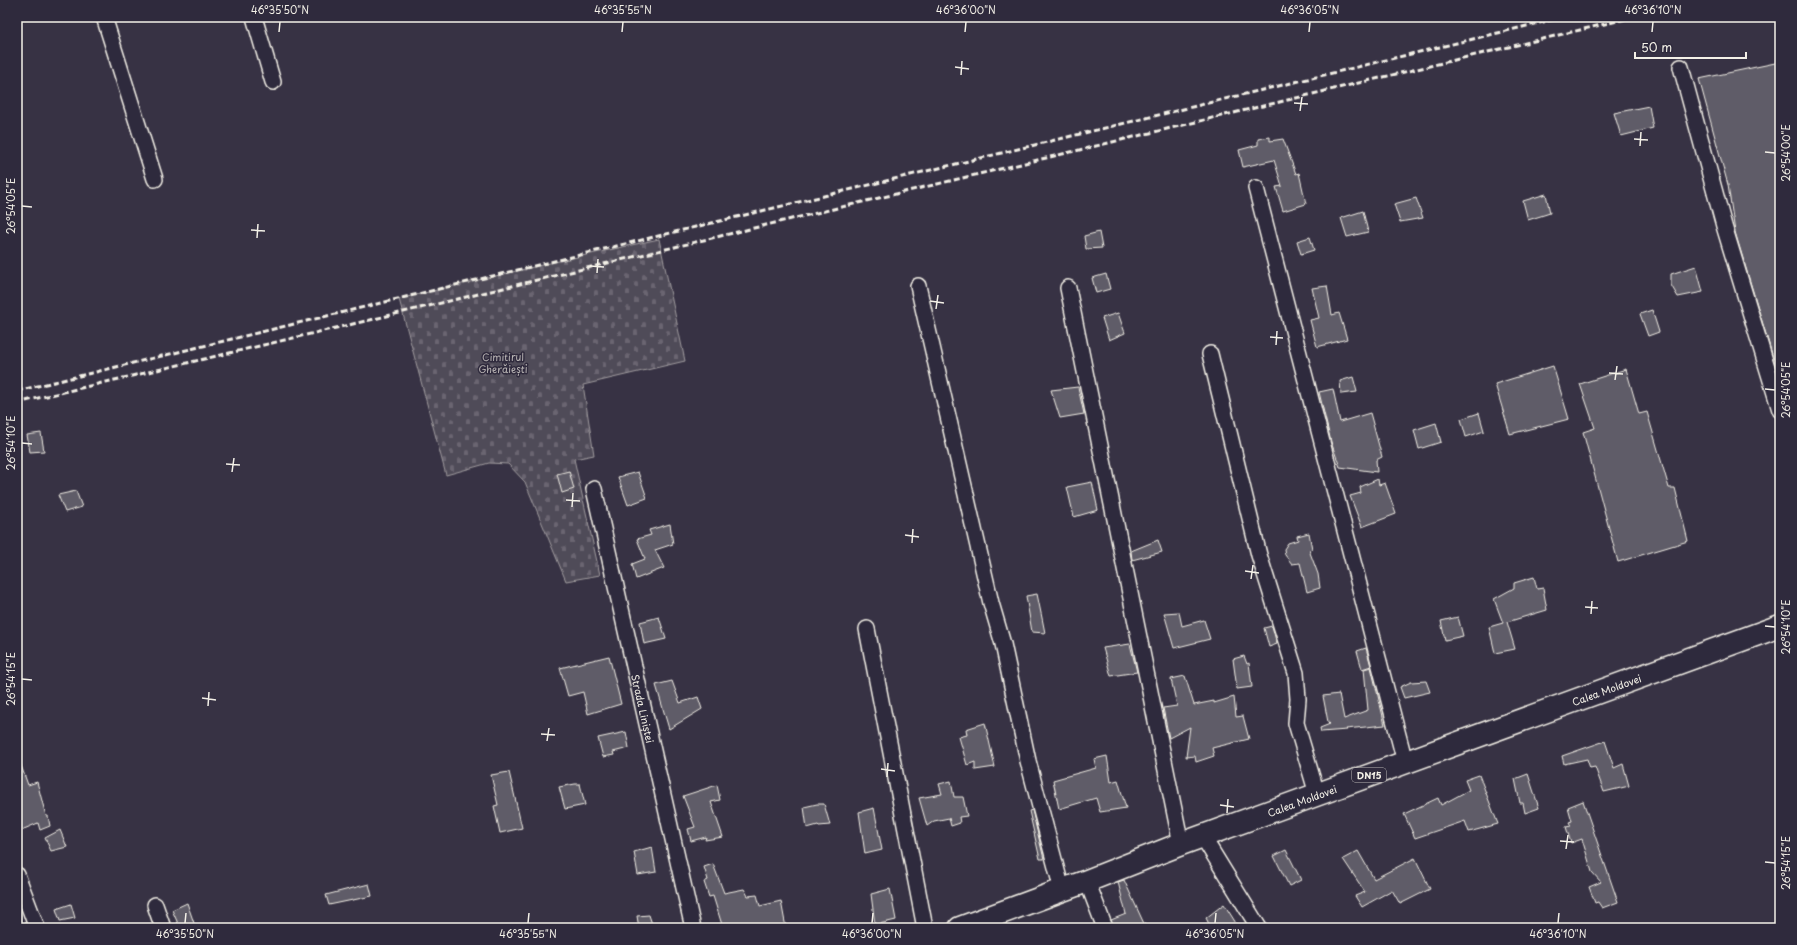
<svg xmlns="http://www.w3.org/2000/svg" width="1797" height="945" font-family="'Playpen Sans',sans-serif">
	<defs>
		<pattern id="cemetery-stones" width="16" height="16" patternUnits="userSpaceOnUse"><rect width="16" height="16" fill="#504b59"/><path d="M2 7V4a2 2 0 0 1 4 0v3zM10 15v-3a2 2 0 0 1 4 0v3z" fill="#6a6571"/></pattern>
	</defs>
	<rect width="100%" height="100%" fill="#373244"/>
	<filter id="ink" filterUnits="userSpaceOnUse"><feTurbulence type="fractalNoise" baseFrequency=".025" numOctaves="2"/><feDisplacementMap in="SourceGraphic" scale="8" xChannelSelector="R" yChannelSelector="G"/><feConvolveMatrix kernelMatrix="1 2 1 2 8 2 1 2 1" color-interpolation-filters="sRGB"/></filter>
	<g filter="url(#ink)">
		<path fill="url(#cemetery-stones)" stroke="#a29ea0" d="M659 239 685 361 583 385 594 455 574 459 600 575 566 581 525 482 508 464 489 463 446 475 399 299 550 263Z"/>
		<path fill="#5f5c67" stroke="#f4f1e8" d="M1780 62V374H1778L1735 232 1728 185 1699 79Z
			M1649 106 1653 128 1621 136 1614 113Z
			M1270 137V141L1283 139 1296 174 1299 173 1306 204 1283 211 1276 187 1282 186 1274 160 1243 167 1239 150 1258 145V139Z
			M1546 194 1550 213 1528 220 1523 201Z
			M1416 198 1423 218 1400 222 1394 204Z
			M1363 211 1368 232 1347 237 1341 218Z
			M1099 232 1102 248 1086 249 1084 236Z
			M1310 237 1314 250 1301 254 1297 241Z
			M1696 266 1703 292 1678 297 1671 285V274Z
			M1106 274 1110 289 1096 293 1092 278Z
			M1327 286 1332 315 1339 313 1347 339 1317 347 1310 320 1319 318 1312 288Z
			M1652 310 1659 332 1648 336 1640 314Z
			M1118 313 1125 333 1109 340 1102 318Z
			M1553 366 1569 419 1510 434 1495 384Z
			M1626 369 1639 414 1647 412 1669 488H1675L1688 541 1618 562 1583 432 1595 428 1580 384Z
			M1353 377 1357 392 1341 394 1340 381Z
			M1078 387 1084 414 1060 418 1051 390Z
			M1333 389 1340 422 1370 413 1382 457 1376 460 1377 472 1340 467 1331 442 1319 392Z
			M1479 413 1484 431 1466 437 1461 419Z
			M1436 423 1441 442 1419 449 1414 430Z
			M41 433 44 451 30 452 27 435Z
			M569 471 574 489 562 493 557 474Z
			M638 472 647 498 628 505 618 477Z
			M1378 479 1379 485 1385 483 1396 514 1362 527 1350 496 1361 493 1360 487Z
			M1092 482 1098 510 1074 517 1067 487Z
			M76 491 82 507 65 512 58 495Z
			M670 524 673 544 655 550 664 568 636 579 632 564 645 559 637 539 651 535 649 530Z
			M1309 533 1312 549 1309 550 1318 574 1320 588 1307 592 1300 563 1292 564 1285 555 1284 549 1288 543 1298 540 1297 536Z
			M1158 540 1162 552 1132 560 1131 551Z
			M1534 577 1537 589 1543 588 1547 610 1507 622 1515 649 1495 653 1489 627 1503 623 1494 599 1514 588V583Z
			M1037 594 1042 618 1045 633 1032 632 1026 596Z
			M1179 612 1182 626 1204 620 1210 639 1174 648 1164 613Z
			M659 617 666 639 644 644 640 622Z
			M1458 617 1463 636 1445 640 1441 621Z
			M1272 626 1277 644 1269 647 1264 628Z
			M1130 644 1137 672 1111 676 1103 648Z
			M1366 648 1371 666 1362 669 1357 651Z
			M609 656 621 704 588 714 583 692 568 696 560 668Z
			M1244 656 1247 664 1249 663 1252 687 1237 689 1233 659Z
			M1371 667 1385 725 1346 729 1347 730 1321 732 1320 728 1330 724 1328 722 1323 696 1339 694 1344 719 1368 710 1364 669Z
			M1185 676 1194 705 1214 701V703L1234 697 1236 717 1243 716 1249 739 1212 748 1214 756 1196 762 1195 756 1186 757 1190 727 1169 738 1163 708 1177 706 1171 679Z
			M672 681 680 703 698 697 702 709 669 729 656 685Z
			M1426 681 1430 692 1404 698 1400 687 1411 682Z
			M985 723 995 767 975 770V762L967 765 959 737 967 735 966 729Z
			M626 732 629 748 613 752 614 755 603 757 598 738Z
			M1605 741 1614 768 1623 764 1629 786 1604 792 1595 767 1590 768 1587 759 1564 764 1562 756Z
			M1107 756 1111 782 1118 780 1126 808 1100 812 1096 798 1059 809 1053 780 1096 768 1094 759Z
			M17 760H19L28 785 37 782 46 816H48L50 826 40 830 38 823 17 832Z
			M509 772 522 828 500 833 494 806 498 805 491 775Z
			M1528 774 1539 808 1525 813 1523 803H1520L1515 779Z
			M1479 775 1498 824 1469 832 1465 821 1415 838 1404 814 1438 798 1441 805 1469 790 1465 780Z
			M951 781 954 797H963L967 816 959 817 960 823 951 826 949 818 934 821 927 826 919 798 942 794 939 784Z
			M575 784H580L585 805 565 809 559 787Z
			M717 785 720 800 711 802 723 837 705 840 706 837 691 841 688 829 695 827 683 796Z
			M1583 801 1618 902 1602 908 1598 902 1595 903 1589 887 1601 882 1592 872 1582 839 1571 843 1566 827 1571 826 1569 822 1572 821 1568 807Z
			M817 804H824L830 825 819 826 818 825 807 828 804 807Z
			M874 808 882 850 865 854 859 812Z
			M1032 810 1044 859H1040L1029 811Z
			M60 830 67 847 51 851 45 838Z
			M652 847 656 872 638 875 634 852Z
			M1286 850 1301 880 1289 886 1274 856Z
			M1358 851 1374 879 1415 858 1430 889 1400 904 1392 890 1362 907 1355 896 1365 892 1343 859Z
			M713 864 724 893 744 889 748 896 757 895 760 906 781 901 786 928H723L713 896 709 897 704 882 708 880 704 867Z
			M1124 880 1146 928H1114L1111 920 1126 914 1118 882Z
			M369 884 372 896 329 905 326 895Z
			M890 889 896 920 875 925 871 894Z
			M187 903 195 926 188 928H180L172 910Z
			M71 904 75 918 60 921 56 909Z
			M1224 904 1239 928H1211L1206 918Z
			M649 915 653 927 639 928 637 916Z"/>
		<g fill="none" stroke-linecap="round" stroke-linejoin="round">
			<defs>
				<g id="street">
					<path d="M104 17 155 179"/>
					<path d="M254 17 273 82"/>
					<path d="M1681 67 1724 226 1780 410"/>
					<path d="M1256 188 1405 762"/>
					<path d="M918 286 991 603 1003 644 1028 761 1062 890"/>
					<path d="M1068 288 1181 844"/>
					<path d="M1210 354 1259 555 1296 673 1298 699 1296 723 1317 794"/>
					<path id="s1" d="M594 489 693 928"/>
					<path d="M867 629 925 928"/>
					<path d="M1203 837 1259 928"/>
					<path d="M17 875 37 928"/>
					<path d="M1087 881 1105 928"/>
					<path d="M155 905 163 928"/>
				</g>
				<g id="primary">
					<path id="s2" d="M960 928 1087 881 1181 844 1780 626"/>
				</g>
			</defs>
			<use href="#street" stroke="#f4f1e8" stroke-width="18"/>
			<use href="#primary" stroke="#f4f1e8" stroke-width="25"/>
			<use href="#street" stroke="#2f2a3d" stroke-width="15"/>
			<use href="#primary" stroke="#2f2a3d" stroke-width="22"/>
			<path stroke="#f4f1e8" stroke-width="3" stroke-dasharray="6 3" stroke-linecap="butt" d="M17 391 1564 17
				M17 403 391 315 1634 17"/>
		</g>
	</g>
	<path fill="none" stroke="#f4f1e8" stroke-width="1.5" d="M279 32 280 22M622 32 623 22M965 32 966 22M1309 32 1310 22M1652 32 1653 22M955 67 969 69M961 75 962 61M1294 103 1308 104M1300 111 1302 97M1634 139 1648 140M1640 146 1641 132M1765 152 1775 153M22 206 32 207M251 230 265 231M257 238 258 224M590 266 604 267M597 273 598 259M930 301 944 303M936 309 938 295M1270 337 1283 338M1276 345 1277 331M1609 373 1623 374M1615 380 1617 366M1765 389 1775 390M22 443 32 444M226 464 240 465M232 472 234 458M566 500 580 501M572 507 573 493M905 535 919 537M912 543 913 529M1245 571 1259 573M1251 579 1253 565M1585 607 1598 608M1591 614 1592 601M1765 626 1775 627M22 679 32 680M202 698 216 700M208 706 209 692M541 734 555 735M547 741 549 728M881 769 895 771M887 777 888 763M1220 805 1234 807M1227 813 1228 799M1560 841 1574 842M1566 849 1568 835M1765 862 1775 863M185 923 186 913M528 923 529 913M872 923 873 913M1215 923 1216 913M1558 923 1559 913"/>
	<g text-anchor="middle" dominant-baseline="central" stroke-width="3" stroke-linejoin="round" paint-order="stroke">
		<rect fill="#2f2a3d" stroke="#b9b5b5" stroke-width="1" x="1352" y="768" width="34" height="14" rx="3"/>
		<g font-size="9" font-weight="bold" fill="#f4f1e8">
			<text x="1369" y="775">DN15</text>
		</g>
		<g font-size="10" fill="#bbb7b6" stroke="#2f2a3d">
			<text x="503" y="356">Cimitirul<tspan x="503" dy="12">Gherăiești</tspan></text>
		</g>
		<g font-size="10" fill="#f4f1e8" stroke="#2f2a3d">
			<text stroke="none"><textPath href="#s2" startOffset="689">Calea Moldovei</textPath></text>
			<text stroke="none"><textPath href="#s1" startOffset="225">Strada Liniștei</textPath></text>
			<text stroke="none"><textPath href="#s2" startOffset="365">Calea Moldovei</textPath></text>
		</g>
	</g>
	<rect width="1797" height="945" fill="none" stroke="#2f2a3d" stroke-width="44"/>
	<path d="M1635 52v6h111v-6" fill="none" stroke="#f4f1e8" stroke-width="2"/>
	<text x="1641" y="52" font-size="12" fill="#f4f1e8" stroke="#2f2a3d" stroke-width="3" paint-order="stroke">50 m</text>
	<rect x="22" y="22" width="1753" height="901" fill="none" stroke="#f4f1e8" stroke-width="1.5"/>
	<g font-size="10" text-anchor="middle" fill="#f4f1e8">
		<text x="280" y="14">46°35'50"N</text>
		<text x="623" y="14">46°35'55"N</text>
		<text x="966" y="14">46°36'00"N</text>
		<text x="1310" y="14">46°36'05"N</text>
		<text x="1653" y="14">46°36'10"N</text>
		<text transform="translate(1786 153) rotate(-90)" y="4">26°54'00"E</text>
		<text transform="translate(11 206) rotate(-90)" y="4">26°54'05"E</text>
		<text transform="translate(1786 390) rotate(-90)" y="4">26°54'05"E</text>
		<text transform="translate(11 443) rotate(-90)" y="4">26°54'10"E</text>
		<text transform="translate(1786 627) rotate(-90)" y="4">26°54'10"E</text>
		<text transform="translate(11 679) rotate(-90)" y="4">26°54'15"E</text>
		<text transform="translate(1786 863) rotate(-90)" y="4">26°54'15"E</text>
		<text x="185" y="938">46°35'50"N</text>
		<text x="528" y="938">46°35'55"N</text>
		<text x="872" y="938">46°36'00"N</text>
		<text x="1215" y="938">46°36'05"N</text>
		<text x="1558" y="938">46°36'10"N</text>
	</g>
</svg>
